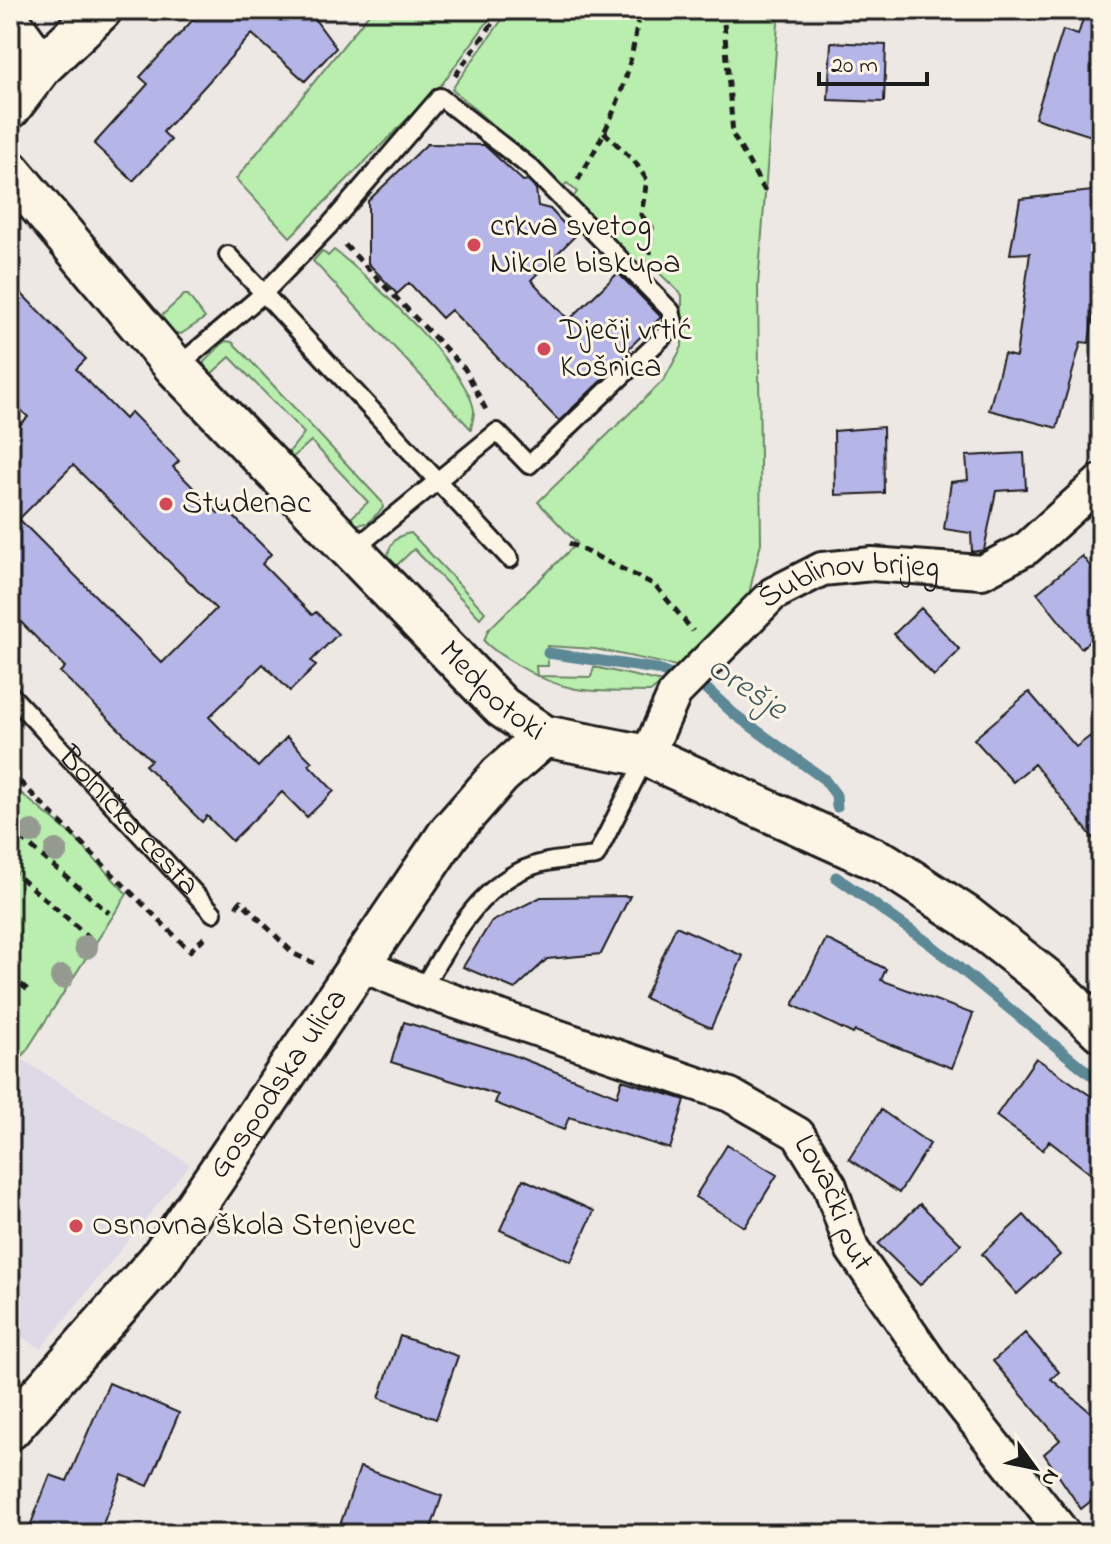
<svg xmlns="http://www.w3.org/2000/svg" width="1111" height="1544" font-family="'Indie Flower',sans-serif">
	<rect width="100%" height="100%" fill="#eee8e5"/>
	<filter id="ink" filterUnits="userSpaceOnUse"><feTurbulence type="fractalNoise" baseFrequency=".0125" numOctaves="2"/><feDisplacementMap in="SourceGraphic" scale="16" xChannelSelector="R" yChannelSelector="G"/><feConvolveMatrix kernelMatrix="1 2 1 2 8 2 1 2 1" color-interpolation-filters="sRGB"/></filter>
	<g filter="url(#ink)">
		<path fill="#ddd9e6" d="M10 1052 190 1164 41 1349 10 1329Z"/>
		<path fill="#b9eeaf" stroke="#6a8566" stroke-width="2" d="M372 10H496L442 84 290 237 236 179Z
			M509 10H779L758 286 761 543 748 598 681 667 595 649 547 646 548 666H536L537 676 591 677 594 667 663 682 650 692C594 691 569 696 519 666 506 658 494 652 484 641L488 630 577 543 538 502 664 380 682 347V295L646 260 640 266 572 199 577 192 567 183 562 187 452 89Z
			M334 250C367 275 470 371 474 411 474 416 472 423 471 429L313 261 322 251 328 256Z
			M184 295H188L205 318 181 334 171 332 157 320Z
			M225 341 232 342 246 356 382 502 383 508 368 523 352 525 350 519 368 502 311 441 292 458 286 456 304 433 230 357 211 374 204 371V362Z
			M411 533 485 612 480 618 414 549 396 566H390C384 550 394 535 411 533Z
			M10 784 73 836 127 894 21 1059 10 1052Z"/>
		<g fill="none" stroke-linecap="round" stroke-linejoin="round">
			<path stroke="#5b8995" stroke-width="11" d="M548 653 656 669 708 690 734 714 824 779 836 795 837 807
				M836 877 930 944 1101 1083"/>
		</g>
		<path fill="#b6b5e7" stroke="#1c1c1c" stroke-width="2" fill-rule="evenodd" d="M202 10H308L336 48 305 81 252 34 163 132 171 140 133 181 94 144 148 84 140 77Z
			M1086 10H1101V139L1035 118 1063 30 1078 35Z
			M831 42 886 45 884 102 828 100Z
			M427 144 484 145 523 181 528 180 536 189 538 206 550 209 575 236 531 280 569 320 618 273 661 317 628 349 631 352 559 421 451 310 442 318 409 283 397 294 368 263V201Z
			M1101 190V258L1089 343 1081 342 1057 428 989 410 1004 354 1016 357 1030 253 1010 254 1020 199Z
			M10 282 86 359 76 369 125 419 131 412 179 461 173 467 218 513 224 507 271 554 262 564 312 615 316 612 338 634 311 661 316 666 290 691 263 664 209 717 258 767 287 737 312 762 309 765 334 791 307 817 282 792 232 841 207 816 202 822 145 765 151 760 60 672 65 667 10 611V434L28 417 10 399ZM73 465 216 609 162 663 19 519Z
			M883 427 884 493 835 495 834 431Z
			M1024 453 1026 489 996 491 984 550 972 552 971 533 944 529 951 482 968 480 966 456Z
			M1082 556 1101 580V632L1081 648 1037 593Z
			M921 608 960 650 934 676 894 634Z
			M1029 692 1076 747 1101 728V848L1034 764 1013 782 974 739Z
			M630 896 601 954 547 959 515 989 463 967 491 922 541 897Z
			M676 926 743 956 711 1028 644 998Z
			M826 939 886 969 881 980 973 1014 952 1068 855 1031 853 1034 793 1005Z
			M404 1022 513 1055 617 1096 622 1080 685 1100 670 1149 569 1117 564 1130 495 1103 498 1095 391 1062Z
			M1036 1058 1101 1103V1182L1049 1141 1043 1150 996 1116Z
			M881 1110 930 1144 899 1193 849 1159Z
			M727 1145 777 1175 745 1227 695 1197Z
			M523 1179 594 1211 571 1262 500 1230Z
			M920 1204 961 1244 920 1285 878 1244Z
			M1024 1215 1060 1255 1017 1294 982 1254Z
			M1025 1333 1059 1372 1051 1379 1101 1421V1493L1081 1509 1044 1454 1060 1440 993 1361Z
			M400 1336 458 1356 436 1419 379 1398Z
			M109 1383 179 1413 148 1486 122 1475 99 1534H27L50 1475 67 1481Z
			M360 1467 442 1496 429 1534H337Z"/>
		<g fill="none" stroke-linecap="round" stroke-linejoin="round">
			<defs>
				<g id="service">
					<path d="M228 255 510 559"/>
					<path d="M177 367 264 293 328 227 440 97 531 168 671 311 674 323 665 335 529 465 497 432 353 550"/>
					<path id="s1" d="M10 694 213 913"/>
					<path d="M421 990C453 939 482 875 547 862 563 859 580 858 596 856L646 757"/>
				</g>
				<g id="minor">
					<path id="s2" d="M647 756 675 693 773 594 822 569 872 564 982 572 1027 548 1101 481"/>
					<path id="s3" d="M359 964 421 990 730 1095 798 1134 830 1186 852 1249 942 1379 1064 1534"/>
				</g>
				<g id="tertiary">
					<path d="M10 22 42 66"/>
					<path d="M10 108 42 66 101 10"/>
					<path id="s4" d="M10 171 176 368 502 707 544 736 647 756 886 864 966 916 1045 978 1101 1031"/>
					<path id="s5" d="M10 1429 159 1260 449 833 500 775 544 736"/>
				</g>
			</defs>
			<use href="#service" stroke="#1c1c1c" stroke-width="22"/>
			<use href="#minor" stroke="#1c1c1c" stroke-width="38"/>
			<use href="#tertiary" stroke="#1c1c1c" stroke-width="46"/>
			<path stroke="#1c1c1c" stroke-width="5" stroke-dasharray="8 6" stroke-linecap="butt" d="M723 10 733 135 765 191
				M455 76 502 10
				M604 132 635 162 647 180 641 215 652 227 650 254
				M578 180C613 121 631 79 639 10
				M345 245 465 369 486 410
				M569 543 655 585 693 631
				M10 772 190 951 206 936
				M10 829 109 913
				M10 869 90 938
				M236 907 241 901 294 954 314 963
				M10 976 28 990"/>
			<use href="#service" stroke="#fcf5e5" stroke-width="16"/>
			<use href="#minor" stroke="#fcf5e5" stroke-width="32"/>
			<use href="#tertiary" stroke="#fcf5e5" stroke-width="40"/>
		</g>
		<g fill="#949a8f">
			<circle cx="32" cy="832" r="12"/>
			<circle cx="56" cy="851" r="12"/>
			<circle cx="86" cy="947" r="12"/>
			<circle cx="62" cy="977" r="12"/>
		</g>
	</g>
	<g fill="#d1495b" stroke="#fcf5e5" stroke-width="3">
		<circle cx="474" cy="245" r="8"/>
		<circle cx="544" cy="349" r="8"/>
		<circle cx="166" cy="504" r="8"/>
		<circle cx="76" cy="1226" r="8"/>
	</g>
	<g text-anchor="middle" dominant-baseline="central" stroke-width="6" stroke-linejoin="round" paint-order="stroke">
		<g font-size="32" fill="#1c1c1c" stroke="#fcf5e5" text-anchor="start">
			<text x="490" y="227">crkva svetog<tspan x="490" dy="37">Nikole biskupa</tspan></text>
			<text x="560" y="331">Dječji vrtić<tspan x="560" dy="37">Košnica</tspan></text>
			<text x="182" y="504">Studenac</text>
			<text x="92" y="1226">Osnovna škola Stenjevec</text>
		</g>
		<g font-size="32" fill="#1c1c1c" stroke="#fcf5e5">
			<text stroke="none"><textPath href="#s2" startOffset="288">Šublinov brijeg</textPath></text>
			<text stroke="none"><textPath href="#s4" startOffset="710">Medpotoki</textPath></text>
			<text stroke="none"><textPath href="#s1" startOffset="174">Bolnička cesta</textPath></text>
			<text stroke="none"><textPath href="#s5" startOffset="438">Gospodska ulica</textPath></text>
			<text stroke="none"><textPath href="#s3" startOffset="550">Lovački put</textPath></text>
		</g>
		<g font-size="34" font-style="italic" fill="#415b62" stroke="#fcf5e5">
			<text transform="translate(746 689) rotate(34)">Orešje</text>
		</g>
	</g>
	<rect width="1111" height="1544" fill="none" stroke="#fcf5e5" stroke-width="40"/>
	<rect x="20" y="20" width="1071" height="1504" fill="none" stroke="#1c1c1c" stroke-width="3" filter="url(#ink)"/>
	<g transform="translate(1035 1468) rotate(123)" stroke="#fcf5e5" stroke-width="6" paint-order="stroke">
	<path d="M0-6L14 30L0 20L-14 30Z" fill="#1c1c1c"/>
	<text y="-12" font-size="22" font-weight="bold" text-anchor="middle" fill="#1c1c1c">N</text>
	</g>
	<path d="M819 72v12h108v-12" fill="none" stroke="#1c1c1c" stroke-width="4"/>
	<text x="831" y="72" font-size="24" fill="#1c1c1c" stroke="#fcf5e5" stroke-width="6" paint-order="stroke">20 m</text>
</svg>
